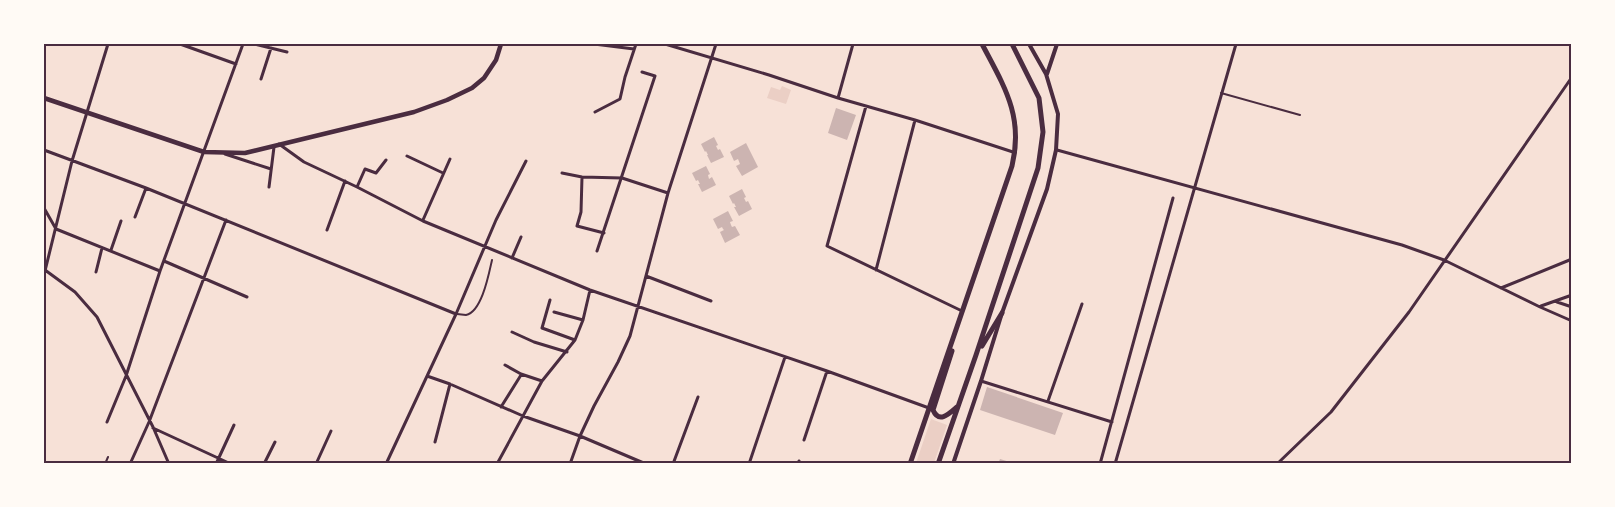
<svg xmlns="http://www.w3.org/2000/svg" width="1615" height="507" font-family="Cabin,sans-serif">
	<rect width="100%" height="100%" fill="#f7e1d7"/>
	<path fill="#ebcfc5" d="M782 86 791 90 786 104 767 98 771 87 780 90Z
		M931 419 947 425 934 463H916Z"/>
	<path fill="#ccb4b1" d="M836 108 856 115 847 140 828 133Z
		M714 137 718 145 716 146 718 150 720 149 724 157 711 163 707 155H708L706 151 705 152 701 144Z
		M746 143 758 167 742 176 736 166 740 164 738 159 734 161 730 152Z
		M706 166 710 174 708 175 709 179 712 177 716 185 702 192 698 184H700L698 180 696 181 692 173Z
		M742 189 746 197 744 198 746 202 748 201 752 209 739 216 734 207H736L734 203 733 204 729 196Z
		M728 211 733 221 730 222 731 225 732 227 735 226 740 235 725 243 720 232 724 230 723 229 722 227 718 229 713 219Z
		M987 387 1063 413 1055 435 980 410Z
		M1000 459 1013 463V464H998Z"/>
	<g fill="none" stroke-linecap="round" stroke-linejoin="round">
		<path stroke="#4a2c40" stroke-width="2" d="M1221 93 1300 115
			M457 314C457 314 466 315 466 315 482 312 489 273 492 260
			M105 464 108 457"/>
		<path stroke="#4a2c40" stroke-width="3" d="M180 44 236 64
			M254 44 287 52
			M594 44 634 49
			M665 44 769 75 838 98 915 120 1013 152
			M261 79 271 48
			M838 98 853 44
			M866 106 827 246 962 311
			M595 112 620 99 625 77 636 44
			M279 144 304 162 357 187 423 221 590 290 827 371 929 408
			M44 150 146 188 456 314
			M1057 150 1402 245 1444 260 1540 307 1572 321
			M225 154 271 169
			M407 156 443 173
			M562 173 582 177 622 178 668 193
			M582 177 581 212 577 226 604 233
			M269 187 274 147
			M357 187 365 169 376 173 386 160
			M44 208 56 229 160 271
			M135 217 146 188
			M423 220 450 159
			M327 230 345 181
			M111 250 121 221
			M597 251 655 76 642 72
			M512 258 521 237
			M164 261 247 297
			M45 270 75 292 97 317 153 427 169 464
			M876 270 915 120
			M96 272 102 248
			M44 275 72 161 108 44
			M646 276 711 301
			M1501 288 1572 259
			M550 300 542 328 575 340
			M1557 302 1572 307
			M1541 306 1572 295
			M554 312 583 320
			M512 332 534 342 567 352
			M505 365 521 374 542 381
			M427 376 450 384 523 416 580 436 646 464
			M981 381 1112 422
			M1048 401 1082 304
			M501 407 521 375
			M107 422 126 376 160 271 243 44
			M153 428 231 464
			M804 440 827 371
			M435 442 450 384
			M130 464 149 422 226 220
			M216 464 234 425
			M264 464 275 442
			M316 464 331 431
			M386 464 456 314 496 220 526 161
			M497 464 542 381 575 340 583 320 590 290
			M570 464 580 436 594 406 618 362 630 336 668 193 716 44
			M673 464 698 397
			M749 464 785 357
			M798 464 799 461
			M1100 464 1173 198
			M1115 464 1236 44
			M1277 464 1331 412 1409 312 1572 77"/>
		<path stroke="#4a2c40" stroke-width="4" d="M1047 74 1057 44
			M953 464 981 381 1002 313 1047 189 1056 150 1058 114 1046 74 1029 44"/>
		<path stroke="#4a2c40" stroke-width="4.5" d="M44 98 204 152 245 153 414 112 447 100 472 88 484 78 496 60 501 44"/>
		<path stroke="#4a2c40" stroke-width="5" d="M982 346 1002 313
			M952 351 933 410C939 424 949 414 957 407
			M910 464 1012 166C1024 116 1004 86 982 44
			M938 464 976 355 1038 168 1043 132 1039 98 1012 44"/>
	</g>
	<rect width="1615" height="507" fill="none" stroke="#fffaf5" stroke-width="90"/>
	<rect x="45" y="45" width="1525" height="417" fill="none" stroke="#4a2c40" stroke-width="2"/>
</svg>
